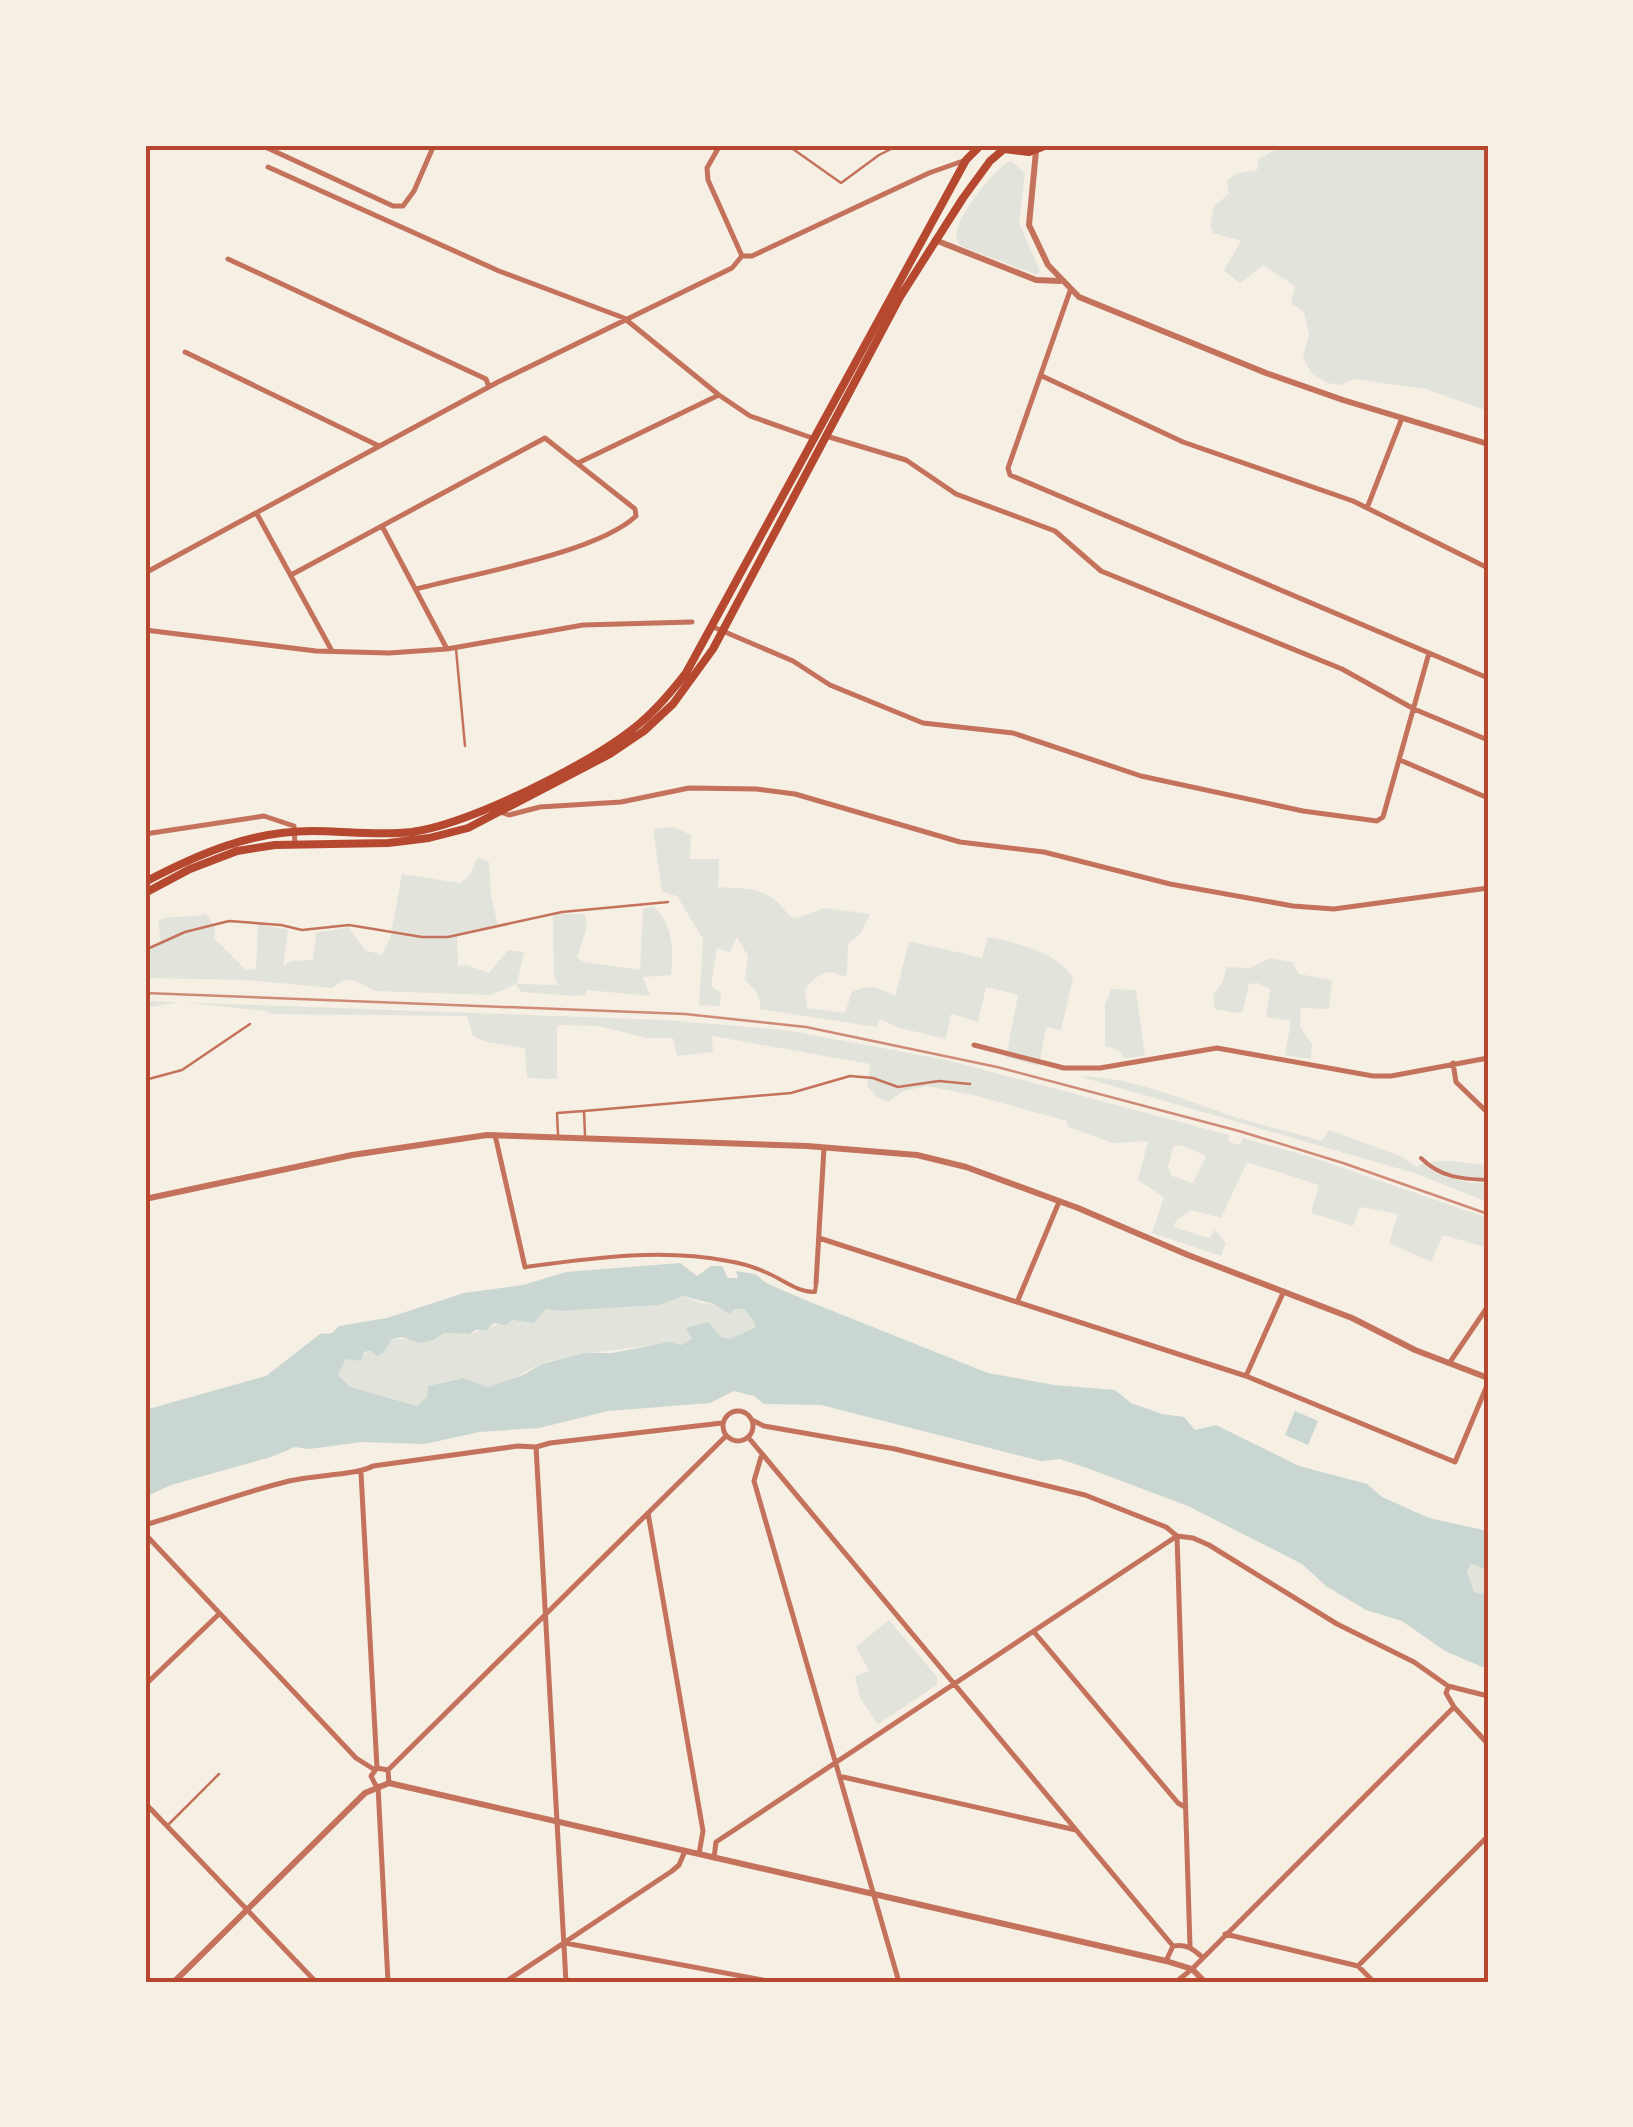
<svg xmlns="http://www.w3.org/2000/svg" width="1633" height="2127" font-family="'Alegreya Sans',sans-serif">
	<rect width="100%" height="100%" fill="#f6efe4"/>
	<path fill="#e2e4dc" fill-rule="evenodd" d="M1278 145H1488V411L1426 389 1354 379 1341 385 1328 383 1312 374 1303 358 1309 335 1304 312 1291 303 1295 286 1263 265 1240 284 1224 270 1241 241 1213 233 1210 226 1214 206 1229 194 1227 181 1235 174 1257 170 1259 159 1275 150Z
		M1011 161 1025 173 1019 223 1040 271 1037 275 961 246C957 240 955 238 957 231 959 214 995 167 1011 161Z
		M673 827 691 835 690 859H719L718 887C751 889 770 887 789 916L796 918 825 908 870 914 861 933 848 944 847 974 844 977C825 967 818 975 805 989L807 1008 845 1013 852 992C870 984 877 987 895 996L909 941 982 958 988 937C1015 942 1060 953 1073 978L1061 1030 1046 1027 1039 1066 1006 1057 1018 995 986 987 978 1022 951 1014 946 1039 896 1027 881 1019 876 1027 759 1009 761 1006 756 991 745 980 748 956 737 937 730 952 717 948 711 986 721 993 720 1006 699 1005 703 939 677 896 662 892 653 829Z
		M478 857 489 862 491 896 498 925 457 936 458 966 467 965 489 973 508 950 524 952 517 984 558 985 554 976 553 914H585L587 927 577 957 584 962 640 970 643 909 653 906C673 924 674 949 671 975L643 977 650 996 587 990 585 995 576 996 521 992 516 984 491 995 375 991 356 981 344 980 332 988 247 980 145 978V951L161 943 158 920C173 915 189 918 206 914L214 925 215 939 246 970 256 969 258 924 288 930 283 966 291 961 313 960 316 933 348 927 365 950 382 955 390 939 402 874 460 883 470 875Z
		M1270 958 1292 962 1299 974 1332 980 1329 1009 1301 1008 1300 1027 1312 1044 1311 1059 1285 1055 1291 1021 1266 1017 1270 989 1258 983 1249 984 1243 1011 1236 1013 1215 1009 1213 995 1222 983 1227 967 1250 968Z
		M1111 989 1136 990 1145 1056 1124 1058 1118 1050 1105 1046V1005Z
		M145 1001 666 1020 785 1030 947 1060 1229 1135V1142L1240 1145 1243 1138 1314 1158 1488 1218V1248L1443 1235 1431 1262 1389 1243 1398 1214 1360 1207 1353 1226 1311 1213 1319 1185 1247 1162 1221 1218 1191 1210 1176 1221 1173 1227 1209 1238 1215 1230 1226 1243 1221 1256 1152 1233 1164 1197 1138 1180 1148 1141 1113 1143 1068 1127 1067 1121 973 1095 927 1086 903 1091 888 1102 877 1097 867 1086 870 1064 712 1036 713 1052 677 1056 673 1038H646L599 1026 557 1025V1079L527 1078 525 1048 486 1042 473 1036 467 1016 270 1014 266 1011 180 1002 145 1008ZM1181 1145 1206 1156 1193 1183 1172 1176 1168 1167 1173 1147Z
		M1078 1076C1134 1077 1186 1101 1238 1118 1266 1126 1294 1133 1322 1141L1329 1130 1400 1156 1417 1167 1424 1163 1446 1177 1472 1183 1488 1182V1202L1414 1173Z
		M1449 1161 1488 1165V1179L1450 1176 1429 1162Z
		M682 1296 702 1303 744 1309 755 1323 753 1328 729 1339 698 1326 686 1328 692 1340 681 1345C667 1341 558 1357 541 1364 525 1371 508 1383 490 1386 481 1388 470 1379 460 1379 450 1379 439 1384 429 1386L427 1397 417 1406 349 1387 338 1375 346 1359 371 1351 383 1353 391 1339 433 1340 444 1333 470 1334 511 1320 534 1323 546 1309 560 1311 659 1305Z
		M1470 1564 1488 1570V1595L1474 1592 1467 1571Z
		M889 1620 937 1677V1685L878 1724 860 1698 855 1676 869 1671 856 1647Z"/>
	<path fill="#c9d6d2" fill-rule="evenodd" d="M680 1263 697 1276 711 1266H722L728 1278H738L736 1271 755 1274 766 1283 810 1302 988 1373 1054 1385 1115 1390 1131 1403 1162 1414 1184 1417 1195 1430 1216 1425 1299 1466 1367 1484 1382 1497 1429 1518 1488 1531V1570L1471 1564 1467 1571 1474 1592 1488 1595V1666L1482 1667 1445 1651 1402 1621 1366 1610 1326 1586 1302 1564 1188 1506 1087 1468 1060 1459 1041 1461 821 1405 764 1404 754 1396 734 1391 710 1403 608 1411 539 1428 479 1432 425 1444 362 1442 309 1449 295 1447 271 1457 171 1485 145 1497V1410L266 1376 320 1334 332 1333 339 1326 387 1318 464 1293 523 1285 566 1272ZM683 1296 714 1304 729 1314 735 1309H744L755 1323 754 1328 729 1339 720 1336 708 1322 686 1328 692 1339 681 1345 669 1342 612 1353H585L542 1364 523 1375 488 1387 463 1378 428 1386 427 1397 417 1406 350 1387 338 1375 346 1359 361 1361 364 1352 370 1351 377 1356 383 1353 392 1339 402 1337 419 1343 433 1340 444 1333 470 1334 475 1330H486L494 1323 506 1325 512 1320 534 1323 546 1309 560 1311 659 1305Z
		M1295 1411 1318 1421 1308 1445 1285 1435Z"/>
	<g fill="none" stroke-linecap="round" stroke-linejoin="round">
		<path stroke="#c5725c" stroke-width="2.5" d="M796 145 793 149 841 183 879 155 899 145
			M456 649 465 746
			M145 950 185 932 229 921 281 925 302 930 349 925 422 937H448L562 912 668 902
			M145 1080 182 1070 250 1024
			M584 1111 791 1093 850 1076 873 1078 898 1087 939 1081 970 1084
			M558 1135 557 1113 584 1111 585 1135
			M167 1826 219 1774"/>
		<path stroke="#c5725c" stroke-width="4" d="M1421 1158C1441 1178 1462 1179 1488 1180
			M525 1267C593 1258 660 1248 728 1261 740 1263 754 1267 765 1272 783 1279 796 1292 815 1292L816 1284"/>
		<path stroke="#c5725c" stroke-width="5" d="M261 145 393 206H403L414 191 434 145
			M720 145 707 168 708 180 742 256
			M268 167 499 271 624 318 719 395 750 416 815 439
			M228 259 486 379 489 387
			M1070 291 1008 468 1010 475 1488 678
			M185 352 379 446
			M1042 376 1183 442 1353 501 1488 568
			M826 436 906 460 956 494 1055 531 1101 571 1342 669 1414 709 1488 740
			M578 463 719 395
			M1367 508 1402 418
			M257 514 332 651
			M382 526 447 649
			M145 573 498 382 732 268 742 256H752L929 173 963 161
			M291 575 545 438 635 509 636 516C597 553 472 574 416 589
			M711 626 793 661 830 685 923 723 1013 733 1141 776 1303 811 1377 821 1383 817 1429 653
			M145 630 316 651 389 653 447 649 583 625 692 622
			M1400 760 1488 798
			M500 812 509 815 540 807 621 802 689 788 756 789 795 794 960 842 1044 852 1170 884 1293 906 1334 909 1488 888
			M145 834 264 816 294 826 295 844
			M974 1045 1064 1068H1100L1217 1048 1373 1076H1391L1488 1058
			M1453 1063 1456 1082 1488 1113
			M495 1135 525 1267
			M819 1238 1246 1376 1455 1462 1488 1383
			M816 1283 824 1148
			M1018 1300 1059 1202
			M1450 1362 1488 1306
			M1246 1376 1283 1293
			M723 1426a15 15 0 1 1 30 0a15 15 0 1 1-30 0Z
			M752 1420 764 1426 895 1449 1085 1495 1166 1527 1177 1536 1193 1538 1209 1545 1337 1624 1414 1662 1448 1686 1488 1696
			M748 1437 1173 1946
			M536 1447 566 1982
			M761 1457 754 1481 899 1982
			M361 1473 377 1768
			M648 1513 703 1831 699 1854
			M145 1525C193 1511 240 1493 289 1481 312 1475 358 1475 373 1466L518 1446 536 1447 550 1443 722 1423
			M145 1534 356 1758 375 1770
			M1177 1536 1190 1946
			M1034 1632 1178 1803 1185 1807
			M145 1685 219 1614
			M1448 1688 1446 1693 1454 1707 1488 1744
			M388 1770 726 1436
			M843 1777 1076 1830
			M376 1786 371 1776 377 1768 388 1770 389 1783
			M378 1786 388 1982
			M145 1803 316 1982
			M714 1858 716 1842 1177 1536
			M1225 1934 1358 1966 1488 1836
			M565 1943 773 1982
			M1166 1961 1173 1946C1186 1944 1192 1948 1202 1957
			M1358 1966 1374 1982
			M505 1982 672 1871 679 1865 685 1851
			M1176 1982 1192 1969 1454 1707"/>
		<path stroke="#c5725c" stroke-width="6" d="M1036 151 1029 225 1048 265 1079 297 1266 373 1343 400 1488 444
			M935 240 1036 280 1060 281
			M145 1199 352 1155 487 1135 807 1146 917 1155 966 1167 1078 1208 1188 1255 1352 1318 1415 1350 1488 1378
			M174 1982 365 1793 389 1783 1166 1961 1192 1969 1205 1982"/>
		<path stroke="#b5482f" stroke-width="8" d="M145 882C198 854 251 831 312 831 345 831 378 836 412 832 472 823 592 763 639 724 657 709 672 691 686 673L966 160 981 145
			M145 893 190 869 237 851 275 845 388 843 429 838 468 828 610 754 644 731 673 704 713 649 900 297 963 198 990 161 1004 149 1029 152 1047 145"/>
		<path stroke="#cf8b77" stroke-width="2.5" d="M145 993 685 1014 806 1027 997 1067 1239 1131 1343 1163 1488 1214"/>
	</g>
	<rect width="1633" height="2127" fill="none" stroke="#f6efe4" stroke-width="295"/>
	<rect x="148" y="148" width="1338" height="1832" fill="none" stroke="#b5482f" stroke-width="4"/>
</svg>
